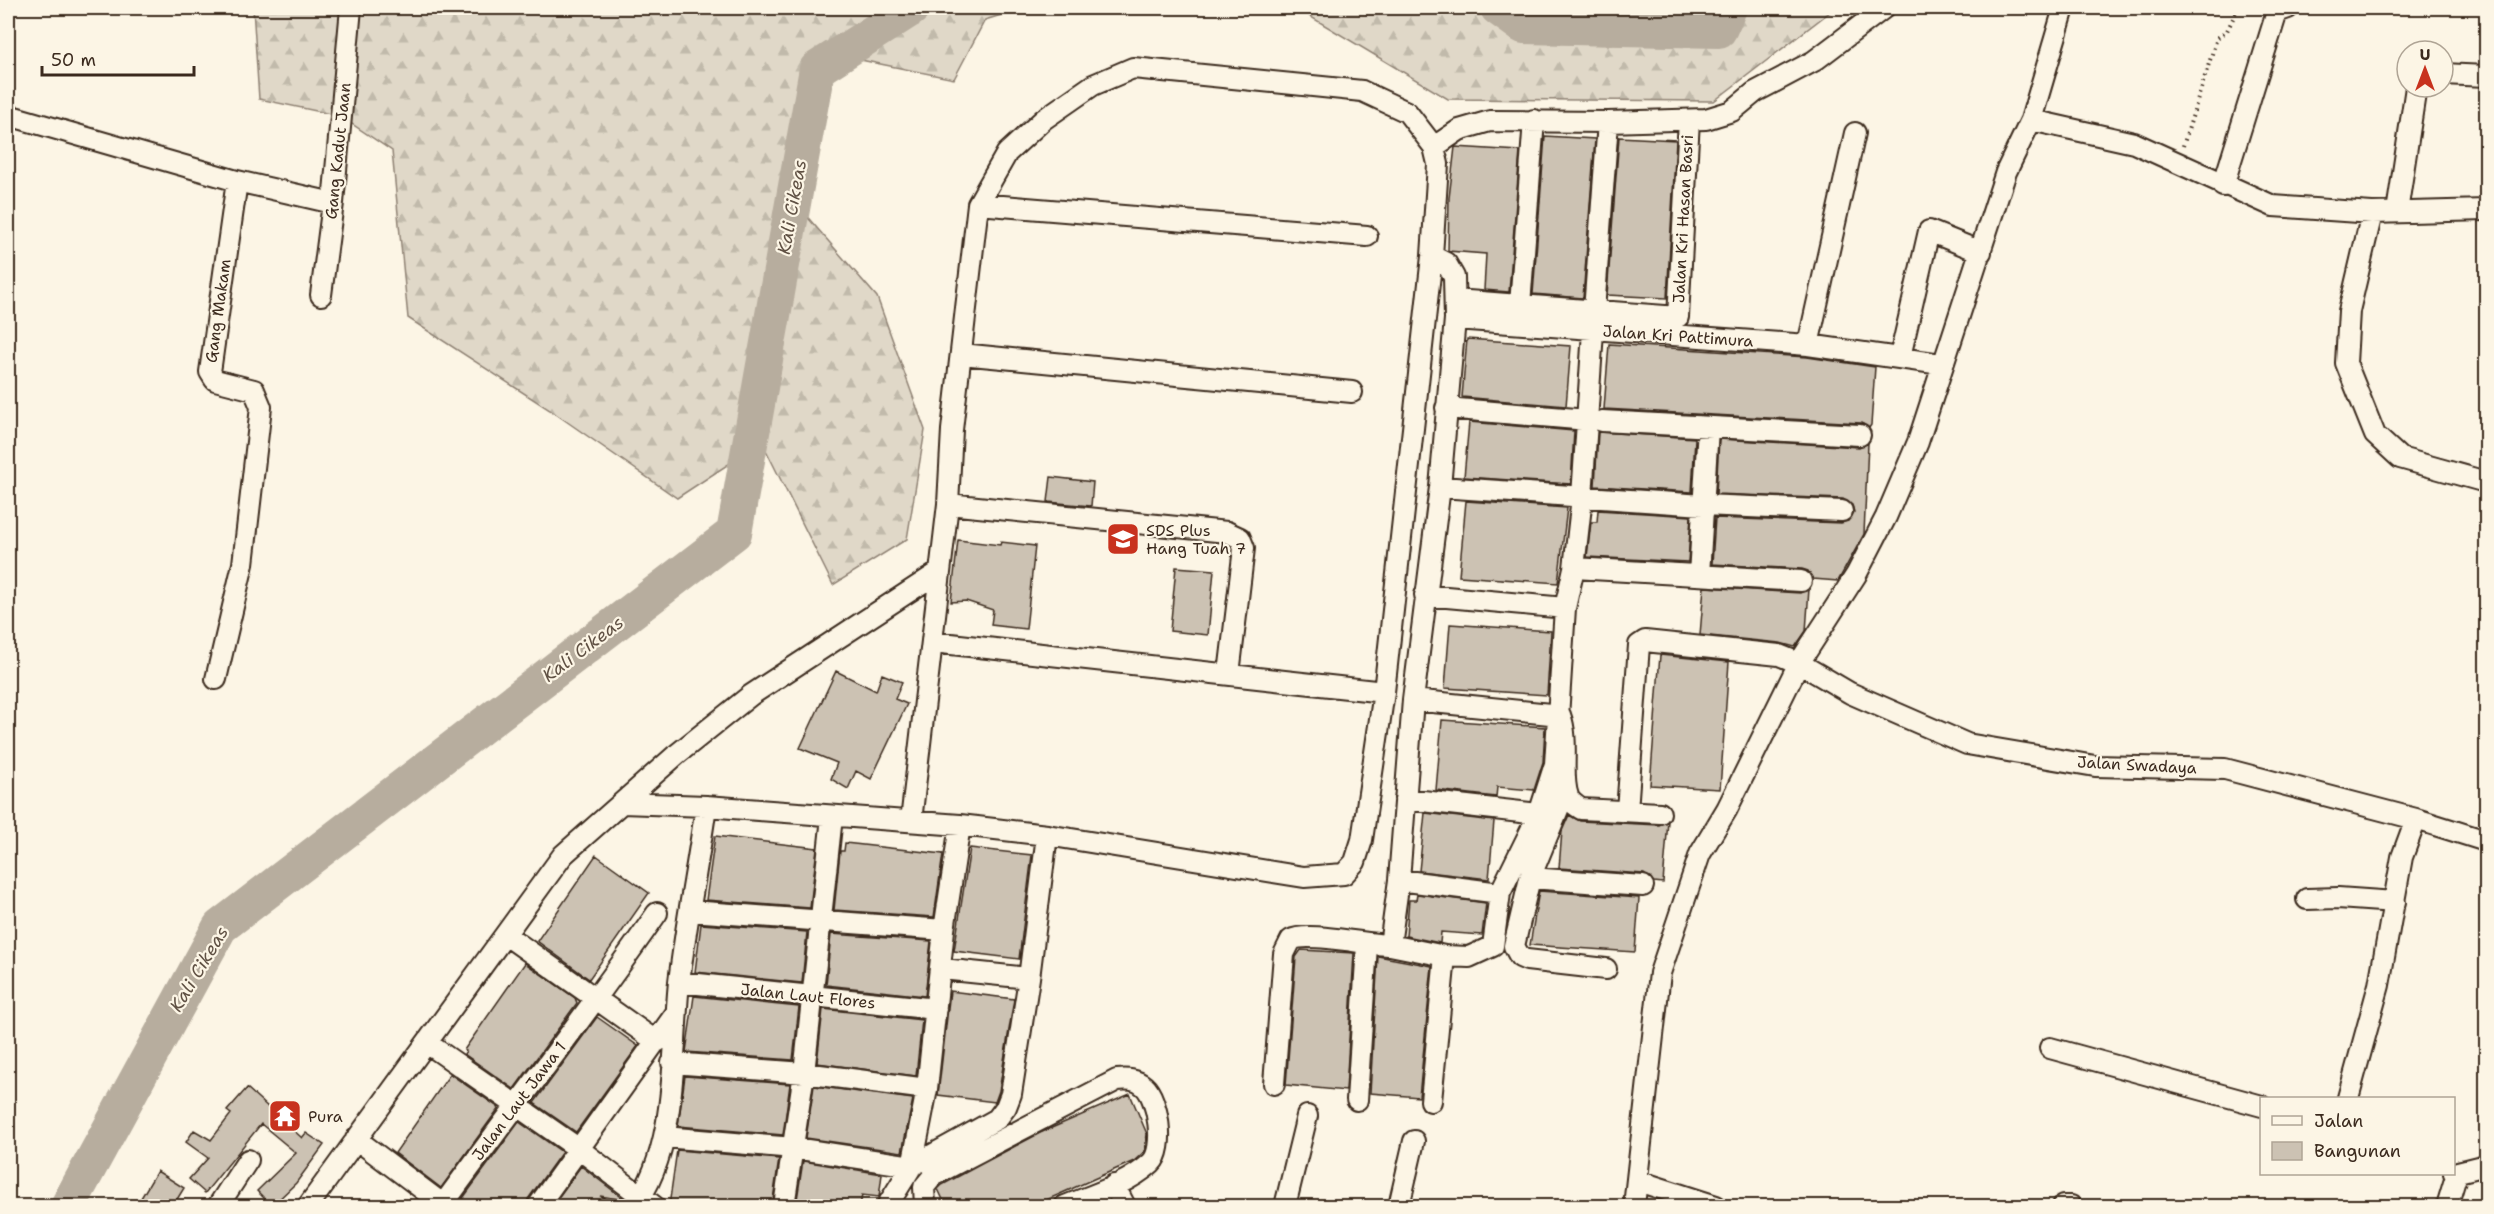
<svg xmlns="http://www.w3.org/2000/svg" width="2494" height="1214" font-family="'Shantell Sans',sans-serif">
	<defs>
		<pattern id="forest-firs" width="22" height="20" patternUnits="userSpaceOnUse" patternTransform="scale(1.5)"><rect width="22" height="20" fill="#e0d8c8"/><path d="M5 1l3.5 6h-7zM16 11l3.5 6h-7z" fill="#c1baab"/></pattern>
	</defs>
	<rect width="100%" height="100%" fill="#fcf5e5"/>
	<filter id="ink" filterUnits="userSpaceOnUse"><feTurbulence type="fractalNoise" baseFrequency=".0167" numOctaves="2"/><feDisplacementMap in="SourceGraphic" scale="12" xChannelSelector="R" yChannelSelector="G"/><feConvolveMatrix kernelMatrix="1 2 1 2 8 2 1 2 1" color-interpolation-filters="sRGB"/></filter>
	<g filter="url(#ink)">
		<path fill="url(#forest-firs)" stroke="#8e8173" stroke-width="1.5" d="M253 8H1024L985 20 954 79 816 51 783 189 877 297 925 430 907 539 833 585 762 442 677 498 550 410 408 318 392 151 340 116 259 99Z
			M1296 8H1835L1714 101 1448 99Z"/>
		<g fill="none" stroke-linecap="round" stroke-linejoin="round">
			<path stroke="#b7ad9e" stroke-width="36" d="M1498 8 1523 26 1719 30 1729 8
				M68 1206 220 927 734 533 817 69 912 8"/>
		</g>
		<path fill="#ccc2b3" stroke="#3b2a1e" stroke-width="1.5" d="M1545 136 1595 139 1583 298 1533 294Z
			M1619 137 1676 140 1667 298 1607 295Z
			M1455 147 1520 151 1509 292 1484 290 1486 254 1448 251 1449 198Z
			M1467 339 1571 346 1566 406 1462 397Z
			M1609 344 1807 357 1875 367 1871 425 1869 428 1861 423 1604 409Z
			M1469 422 1574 431 1571 484 1464 477Z
			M1598 432 1695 438 1692 492 1595 486Z
			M1719 439 1859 447 1868 443 1864 534 1838 581 1813 579 1808 571 1802 569 1712 564 1715 518 1841 523 1848 521 1854 512 1852 505 1843 499 1716 494Z
			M1051 477 1093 482 1091 506 1048 502Z
			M1466 501 1567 508 1558 583 1459 576Z
			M1598 510 1691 516 1688 562 1587 557 1591 522H1597Z
			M958 540 1000 545 1001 542 1035 546 1026 629 991 625 993 610 966 601 951 602Z
			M1176 567 1214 570 1208 635 1170 631Z
			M1704 587 1800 593 1809 589 1806 631 1795 647 1780 643 1700 635Z
			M1450 624 1551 631 1547 695 1445 688Z
			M1660 655 1729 662 1720 789 1650 785Z
			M836 671 876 691 882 674 902 682 895 699 907 704 871 779 856 771 848 789 831 779 837 763 800 748Z
			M1442 720 1545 727 1543 762 1534 790 1497 787 1496 797 1436 790Z
			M1425 813 1494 821 1489 879 1419 871Z
			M1569 815 1580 821 1659 825 1668 821 1663 883 1654 882 1644 874 1559 868 1562 831Z
			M715 836 817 848 810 908 706 900Z
			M845 843 943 854 934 917 834 910 840 851H844Z
			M970 848 1032 855 1019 959 954 951Z
			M596 855 649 893 589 979 537 941Z
			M1539 891 1639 898 1635 952 1530 945Z
			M1417 894 1486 903 1482 935 1441 932 1440 943 1406 936 1409 900H1416Z
			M701 924 807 932 802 983 695 972Z
			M831 934 931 941 925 996 826 985Z
			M1301 950 1354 953 1346 1091 1286 1085 1296 957Z
			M1378 956 1432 966 1419 1097 1370 1093Z
			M525 963 575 998 577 1003 514 1089 464 1054 466 1051 464 1050Z
			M950 991 1014 999 999 1091 995 1102 938 1095Z
			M694 996 799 1007 793 1060 686 1052Z
			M823 1009 922 1020 916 1076 817 1063Z
			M597 1017 638 1046 576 1132 534 1103Z
			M450 1074 499 1108 441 1188 395 1153Z
			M685 1076 790 1084 783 1135 678 1126Z
			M814 1086 913 1099 902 1152 806 1138Z
			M247 1088 302 1138 306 1133 324 1145 296 1183 272 1206 257 1191 296 1153 261 1124 205 1193 189 1179 208 1158 186 1142 194 1130 211 1140 231 1114 227 1111Z
			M1130 1094 1147 1134 1145 1151 1134 1161 1033 1206H946L938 1189 942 1185 1040 1133Z
			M519 1122 562 1152 528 1199 526 1206 458 1205Z
			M677 1150 779 1159 772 1206H669Z
			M803 1161 882 1174 879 1197 862 1195 860 1206H796Z
			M581 1166 624 1199V1200L600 1196 614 1206H552Z
			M157 1171 184 1188 173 1206H155L141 1198Z"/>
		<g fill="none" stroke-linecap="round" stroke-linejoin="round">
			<defs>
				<path id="minor" d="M2443 74 2486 76
					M8 115 237 181 210 372 215 380 254 390 261 407 243 564 216 679
					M2031 120 2134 143 2273 206 2372 213 2486 210
					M1434 147 1459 130 1490 121 1608 122 1706 119 1732 111 1755 92 1814 61 1884 8
					M237 181 333 203
					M2223 186 2277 12 2288 8
					M978 204 1367 236
					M2397 212 2416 87
					M2372 213 2349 311 2346 363 2375 435 2400 458 2486 482
					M321 295 333 203 351 8
					M1455 300 1678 317 1689 120
					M1520 305 1534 120
					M1594 311 1608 122
					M1455 319 1808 345 1941 364
					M1808 345 1855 133
					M961 354 1352 392
					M1900 357 1929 231 1981 252
					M1446 408 1588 420
					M1602 421 1860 435
					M1440 487 1703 505 1842 511
					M948 504 1227 532 1240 538 1244 548 1229 674
					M1574 568 1801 581
					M1699 575 1708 428
					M1425 595 1565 608
					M933 642 1384 692
					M1413 700 1560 715C1570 742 1560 775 1568 796 1570 802 1575 805 1581 809L1660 813
					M1566 790 1530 878 1514 946 1520 957 1527 960 1606 969
					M1405 799 1539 814
					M622 803 706 806 960 825 1047 835 1304 877 1344 874 1355 862 1362 840 1384 692 1432 256 1438 164 1434 147 1407 112 1362 91 1133 68 1093 85 1044 119 1007 153 978 204 952 430 948 504 911 821
					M1627 811 1639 645 1645 641 1779 655 1799 663 1850 693 1967 744 2095 766 2225 769 2416 819 2486 841
					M1530 878 1643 886
					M1399 880 1500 893
					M2307 899 2338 898 2395 902
					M691 911 944 930
					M506 935 657 1042
					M1390 945 1445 956 1469 957 1493 946 1500 893 1539 814 1555 764 1565 608 1574 568 1582 497 1593 331
					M942 969 1029 978
					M679 982 936 1009
					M427 1043 579 1149 654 1206
					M2050 1048 2262 1106
					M672 1063 804 1073 927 1089
					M1274 1084 1284 954 1291 940C1307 931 1367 945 1390 945L1399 880 1413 700 1440 487 1455 319 1454 277 1446 263 1432 256
					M2348 1098 2379 985 2402 857 2416 819
					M1357 1100 1367 945
					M1431 1101 1445 956
					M664 1137 794 1148 912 1166 997 1119 1006 1107 1011 1094 1029 978 1047 835
					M356 1139 445 1206
					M2454 1173 2486 1165
					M1638 1181 1716 1206
					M1114 1185 1125 1206
					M218 1206 248 1160
					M308 1206 563 855 676 755 751 695 939 572
					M442 1206C513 1108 588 1013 657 913
					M538 1206 676 1013
					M634 1206C678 1150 672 1050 679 982 686 923 698 864 706 806
					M784 1206 804 1073 832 817
					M887 1206 912 1166 927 1089 944 930 960 825
					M925 1206 924 1187 934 1175 1117 1080C1127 1079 1136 1079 1144 1086 1158 1098 1166 1149 1151 1163 1128 1184 1093 1195 1065 1206
					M1285 1206 1307 1116
					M1399 1206 1414 1141
					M1634 1206 1660 973 1700 854 1727 809 1799 663 1856 575 1886 517 1918 442 2006 172 2031 120 2064 8
					M2063 1206H2071
					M2447 1206 2457 1173"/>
			</defs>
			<use href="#minor" stroke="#3b2a1e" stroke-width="24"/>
			<path stroke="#3b2a1e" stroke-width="4" stroke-dasharray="1.5 4.5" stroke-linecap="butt" d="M2183 146 2217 38 2227 31 2238 8"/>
			<use href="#minor" stroke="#fcf5e5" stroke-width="20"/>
		</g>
	</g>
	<defs>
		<symbol id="school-square" viewBox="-11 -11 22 22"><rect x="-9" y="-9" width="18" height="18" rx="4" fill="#c8321e" stroke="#fcf5e5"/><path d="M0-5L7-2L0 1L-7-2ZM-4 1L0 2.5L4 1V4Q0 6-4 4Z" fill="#fff"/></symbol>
		<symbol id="temple-square" viewBox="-11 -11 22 22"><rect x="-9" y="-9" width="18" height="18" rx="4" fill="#c8321e" stroke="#fcf5e5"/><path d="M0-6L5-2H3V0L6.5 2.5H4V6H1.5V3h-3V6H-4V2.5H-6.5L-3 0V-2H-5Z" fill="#fff"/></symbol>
	</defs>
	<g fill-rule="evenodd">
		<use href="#school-square" x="1104" y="520" width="38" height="38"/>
		<use href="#temple-square" x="266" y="1097" width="38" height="38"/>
	</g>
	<g text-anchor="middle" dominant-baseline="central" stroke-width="4.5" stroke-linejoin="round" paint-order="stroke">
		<g font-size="16" fill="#3b2a1e" stroke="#fcf5e5">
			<text transform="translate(338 151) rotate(-84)">Gang Kadut Jaan</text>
			<text transform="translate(1683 219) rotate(-87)">Jalan Kri Hasan Basri</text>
			<text transform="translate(218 311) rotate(-82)">Gang Makam</text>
			<text transform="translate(1678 336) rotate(4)">Jalan Kri Pattimura</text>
			<text transform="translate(2137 765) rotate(3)">Jalan Swadaya</text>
			<text transform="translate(808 996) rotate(6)">Jalan Laut Flores</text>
			<text transform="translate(519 1101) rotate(-53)">Jalan Laut Jawa 1</text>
		</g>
		<g font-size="16" fill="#3b2a1e" stroke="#fcf5e5" text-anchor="start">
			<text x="1146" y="530">SDS Plus<tspan x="1146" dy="18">Hang Tuah 7</tspan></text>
			<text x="308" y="1116">Pura</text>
		</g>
		<g font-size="18" font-style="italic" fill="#605144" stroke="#fcf5e5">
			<text transform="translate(792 207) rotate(-80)">Kali Cikeas</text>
			<text transform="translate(583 649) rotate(-37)">Kali Cikeas</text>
			<text transform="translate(199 969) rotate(-59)">Kali Cikeas</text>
		</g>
	</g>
	<rect width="2494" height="1214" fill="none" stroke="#fcf5e5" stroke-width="30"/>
	<rect x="15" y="15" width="2464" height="1184" fill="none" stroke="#3b2a1e" stroke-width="2" filter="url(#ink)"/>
	<rect x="2260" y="1097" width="195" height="78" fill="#fcf5e5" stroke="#afa495" stroke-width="1.5"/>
	<rect x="2272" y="1116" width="30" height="9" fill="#fcf5e5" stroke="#afa495" stroke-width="1.5"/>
	<text x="2314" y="1127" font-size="18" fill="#3b2a1e">Jalan</text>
	<rect x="2272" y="1142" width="30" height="18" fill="#ccc2b3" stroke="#afa495" stroke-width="1.5"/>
	<text x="2314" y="1157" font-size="18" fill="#3b2a1e">Bangunan</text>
	<g transform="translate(2425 69)"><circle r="28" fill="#fcf5e5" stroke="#afa495" stroke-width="1.5"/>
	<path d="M0-4.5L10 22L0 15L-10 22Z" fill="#c8321e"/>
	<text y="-9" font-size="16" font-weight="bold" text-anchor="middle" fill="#3b2a1e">U</text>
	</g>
	<path d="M42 66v9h152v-9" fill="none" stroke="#3b2a1e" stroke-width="3"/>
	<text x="51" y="66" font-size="18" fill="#3b2a1e" stroke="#fcf5e5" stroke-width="4.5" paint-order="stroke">50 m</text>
</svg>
